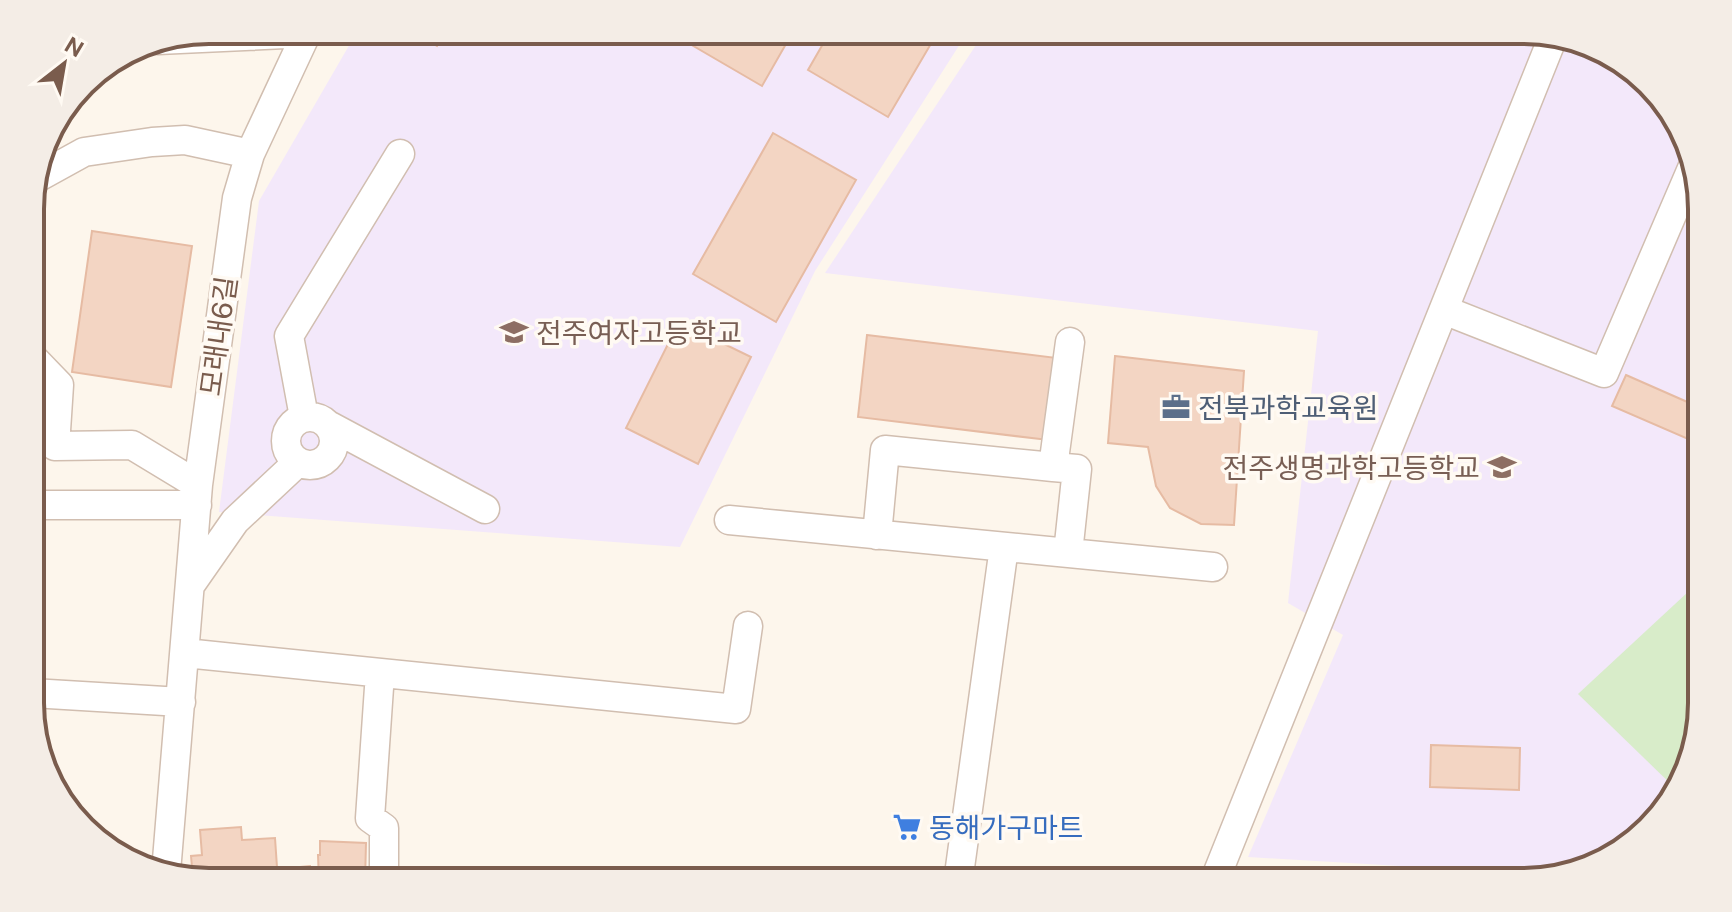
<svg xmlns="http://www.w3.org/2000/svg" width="1732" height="912" font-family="'Public Sans','Noto Sans KR',sans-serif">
	<rect width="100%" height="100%" fill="#fdf6ec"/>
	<path fill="#f3e8fa" d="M358 30H969L815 271 680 547 219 512 259 201Z
		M986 30H1523L1603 49 1672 109 1701 186 1702 704 1683 783 1622 852 1553 875 1248 857 1343 635 1288 603 1318 331 825 273Z"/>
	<path fill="#d8ecc9" d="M1702 579V704L1683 783 1677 790 1578 694Z"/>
	<path fill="#f3d5c3" stroke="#e6bba3" stroke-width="2" d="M409 30H447L437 46Z
		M666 30H794L762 86Z
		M831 30H939L888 117 808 70Z
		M773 133 856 180 776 322 693 274Z
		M92 231 192 246 171 387 72 372Z
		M679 322 751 357 698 464 626 428Z
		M867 335 1057 358 1048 440 858 417Z
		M1115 356 1244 371 1234 525 1201 524 1170 508 1156 486 1148 447 1108 443Z
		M1626 375 1701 408V428L1695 442 1612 406Z
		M1431 745 1520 748 1519 790 1430 787Z
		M241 827 242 840 275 838 278 882H209L193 878 191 856 202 855 200 830Z
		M320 841 366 843 365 882H319L318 855H320Z
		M310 866 312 882H281L279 869Z"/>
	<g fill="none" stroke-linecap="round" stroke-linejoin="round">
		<defs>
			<path id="minor" d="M158 40 307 33V30
				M35 179 84 152 152 142 185 140 250 154
				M1444 310 1604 373 1693 166
				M31 356 59 385 55 446 132 445 198 485
				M286 441a24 24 0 1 1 48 0a24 24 0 1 1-48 0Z
				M304 417 289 336 400 154
				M330 426 485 509
				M1053 467 1077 469 1068 553
				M31 505H197
				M729 520 1213 567
				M877 535 885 450 1053 467 1070 342
				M191 584 235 521 298 462
				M185 653 736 709 748 626
				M380 673 370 818 384 828V882
				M32 693 181 702
				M166 872 198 485 237 198 250 154 308 30
				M958 882 1004 547
				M1214 882 1553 37"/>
		</defs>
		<use href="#minor" stroke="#d1beb0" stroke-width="31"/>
		<use href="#minor" stroke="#fff" stroke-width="28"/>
	</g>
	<defs>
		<symbol id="school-bare" viewBox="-9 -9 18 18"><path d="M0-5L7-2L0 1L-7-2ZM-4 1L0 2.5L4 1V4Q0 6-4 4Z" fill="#8d6e63" stroke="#fffaf3" stroke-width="2.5" paint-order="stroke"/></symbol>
		<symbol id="office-bare" viewBox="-9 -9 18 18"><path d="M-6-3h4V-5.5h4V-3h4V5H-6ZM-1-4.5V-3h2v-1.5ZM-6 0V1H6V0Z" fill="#5c6f8a" stroke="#fffaf3" stroke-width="2.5" paint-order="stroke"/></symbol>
		<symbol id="supermarket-bare" viewBox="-9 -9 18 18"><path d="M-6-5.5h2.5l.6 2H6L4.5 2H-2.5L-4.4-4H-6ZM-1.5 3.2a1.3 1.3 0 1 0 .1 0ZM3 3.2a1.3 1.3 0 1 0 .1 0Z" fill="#3f7fe0" stroke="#fffaf3" stroke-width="2.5" paint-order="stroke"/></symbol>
	</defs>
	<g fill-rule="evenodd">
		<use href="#school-bare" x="494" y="312" width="40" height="40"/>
		<use href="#office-bare" x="1156" y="387" width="40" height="40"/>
		<use href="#school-bare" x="1482" y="447" width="40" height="40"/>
		<use href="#supermarket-bare" x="887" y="807" width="40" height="40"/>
	</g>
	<g text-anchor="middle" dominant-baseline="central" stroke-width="7" stroke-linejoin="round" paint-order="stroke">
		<g font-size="28" fill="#785e54" stroke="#fffaf3" text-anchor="start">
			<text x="536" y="332">전주여자고등학교</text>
			<text x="1480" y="467" text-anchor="end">전주생명과학고등학교</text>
		</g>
		<g font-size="28" fill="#7a5c4d" stroke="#fffaf3">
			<text transform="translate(218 336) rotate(-82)">모래내6길</text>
		</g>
		<g font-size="28" fill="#4e5e75" stroke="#fffaf3" text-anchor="start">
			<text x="1198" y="407">전북과학교육원</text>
		</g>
		<g font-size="28" fill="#366cbe" stroke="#fffaf3" text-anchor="start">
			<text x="929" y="827">동해가구마트</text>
		</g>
	</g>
	<path d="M0 0H1732V912H0ZM209 44H1523A165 165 0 0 1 1688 209V703A165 165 0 0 1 1523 868H209A165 165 0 0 1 44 703V209A165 165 0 0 1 209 44Z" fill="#f4ede6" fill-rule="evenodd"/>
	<path fill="none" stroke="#7a5c4d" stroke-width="4" d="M209 44H1523A165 165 0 0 1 1688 209V703A165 165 0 0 1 1523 868H209A165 165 0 0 1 44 703V209A165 165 0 0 1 209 44Z"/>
	<g transform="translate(64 64) rotate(31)" stroke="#fffaf3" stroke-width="6" paint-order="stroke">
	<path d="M0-6L14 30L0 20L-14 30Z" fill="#7a5c4d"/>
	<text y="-12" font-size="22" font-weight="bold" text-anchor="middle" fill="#7a5c4d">N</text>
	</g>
</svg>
